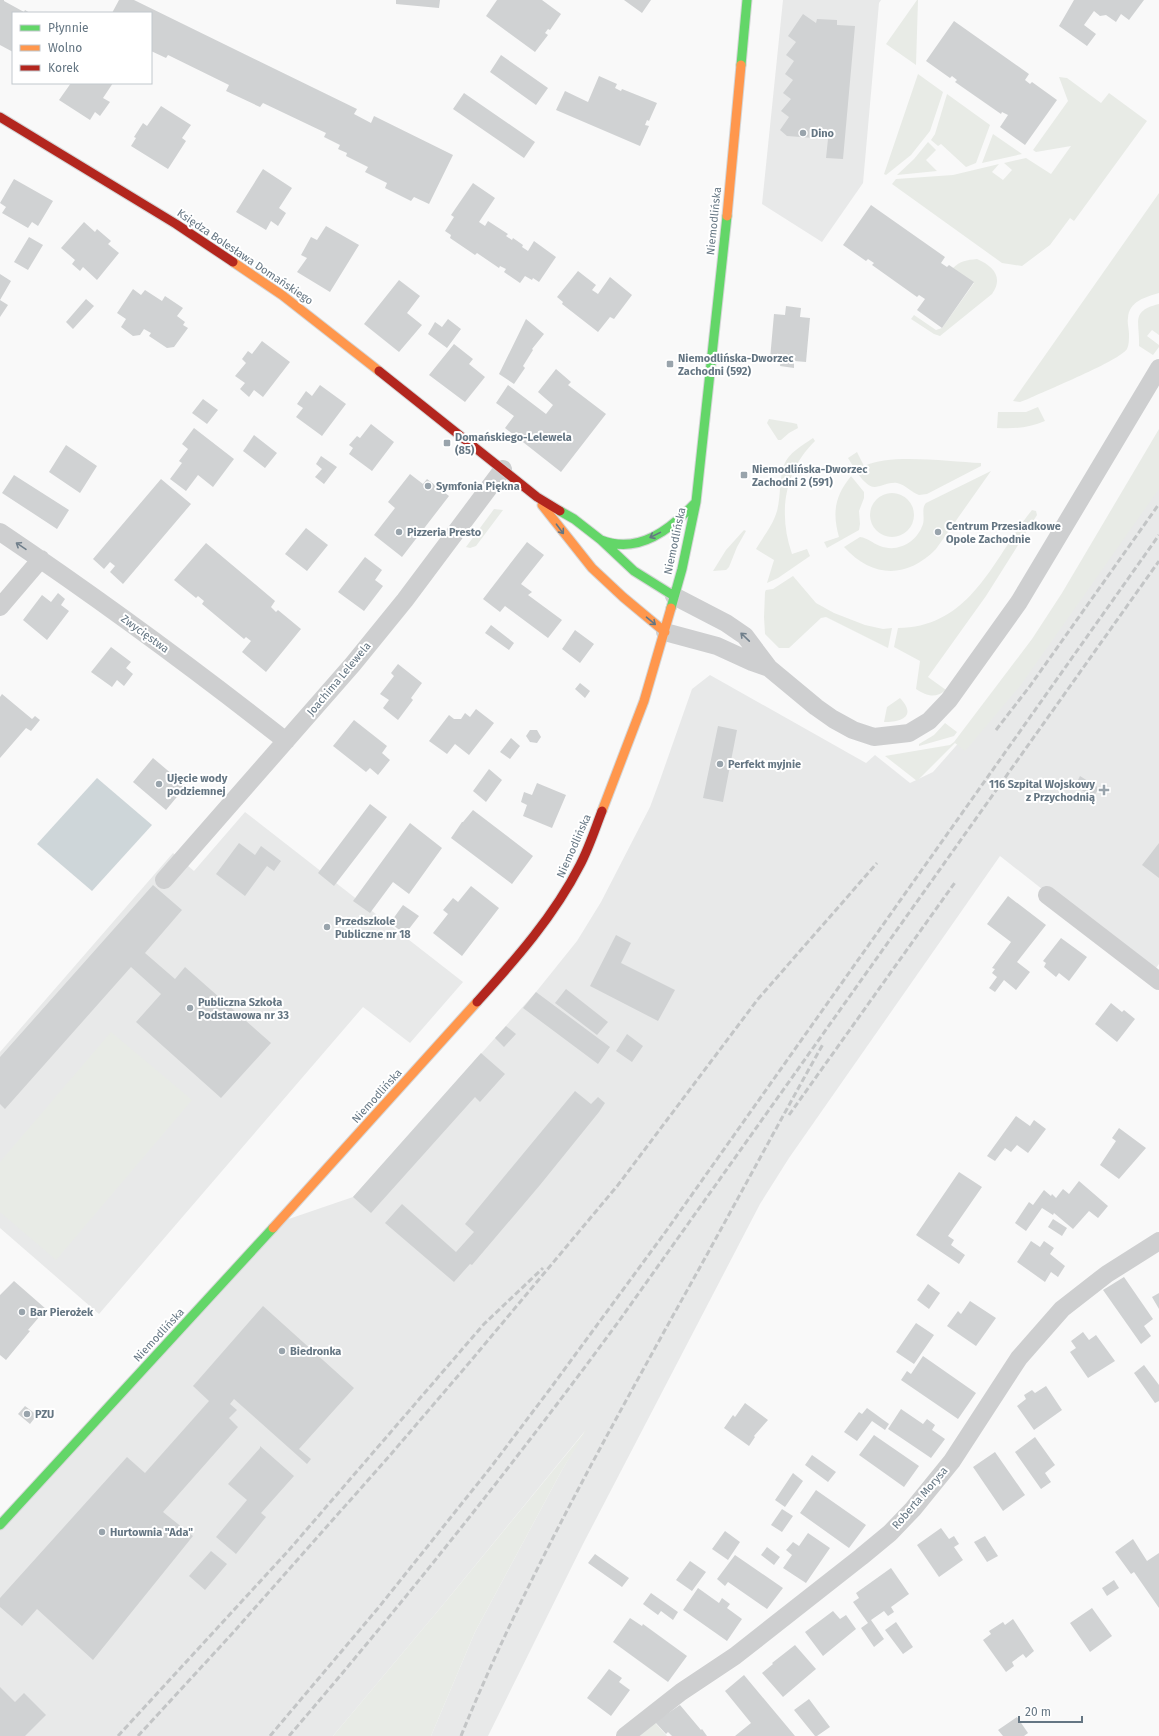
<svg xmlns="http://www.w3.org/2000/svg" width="1159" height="1736" font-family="'Fira Sans',sans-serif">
	<rect width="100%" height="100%" fill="#f9f9f9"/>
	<path fill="#e8e9e9" d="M783 0H881L879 3 863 183 822 242 762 204Z
		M1159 486V964L1151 975 1000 856 789 1158 760 1204 583 1544 488 1736H431L475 1632 562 1470 585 1431 442 1606 333 1736H0V1525L277 1223 353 1197 536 992 577 941 601 902 635 836 650 807 660 780 692 689 710 675 866 763 875 755 910 783 933 772 1007 688Z
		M245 812 463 982 410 1043 363 1007 99 1314 0 1228V1052L173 853 194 871Z"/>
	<path fill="#e8ebe6" d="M917 0H918L916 65 886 44Z
		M918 74 943 92 930 131 911 155 886 175 884 174Z
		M1059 77 1067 78 1101 103 1109 93 1147 121 1074 221 1070 218 1050 245 1022 266 1002 263 892 184 896 179 953 175 999 164 992 172 1003 180 1012 170 1004 163 1026 158 1051 174 1071 146 1036 152 1033 150 1068 101Z
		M947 94 990 125 976 163 966 167 941 144 938 146 931 140 935 134Z
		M993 134 1022 154 982 163Z
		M928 142 936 150 926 160 937 171 897 175 914 159Z
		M1159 193V293C1146 297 1129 301 1128 318 1127 323 1129 329 1129 334 1129 339 1129 345 1127 349 1119 361 1045 391 1028 399L1020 402 1013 401Z
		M977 259C993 266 1004 277 992 294L940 336 934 334 911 319 914 315 936 330 942 328 974 283 953 268C960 261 967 260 977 259Z
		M1159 304V335L1152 330 1147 336 1159 345V347L1153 355 1139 346C1140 322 1130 311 1159 304Z
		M1038 407 1045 421C1029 428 1014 429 997 428L998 412H1026Z
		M769 419 793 423 797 424 798 428 789 433 781 440H778L767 423Z
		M1159 429V489L1020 686 965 751 955 743 917 781 885 756 950 745 954 742 1032 639 1062 593Z
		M813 438 815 441C784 471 778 514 792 554L807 549 810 556 778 578 767 583 774 560 756 549C763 537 773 525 777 511 781 496 779 479 784 465 788 453 803 445 813 438Z
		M857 452 864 466C891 453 950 462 981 463V466L927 494 919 495C911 492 906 485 897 483 889 482 883 486 875 487 865 488 853 466 848 458Z
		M991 471 936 549C907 579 872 578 844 547L860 537C868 538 872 543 880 546 898 553 917 542 923 524 925 517 921 508 926 503Z
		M851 476 864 492V498L859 511 860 524 859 530 827 548 824 542 839 537C832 512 835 496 851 476Z
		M870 515a22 22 0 1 1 44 0a22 22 0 1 1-44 0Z
		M494 509 503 510 476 546 470 548 466 547Z
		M1032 510 1036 511 1037 515 986 596 928 677 946 690C935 699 927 696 916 689L920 661 894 647 898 628C972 627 993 558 1032 510Z
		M744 530 746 531 737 547 729 567 726 570 713 571 726 550Z
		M793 576 816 603 834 613 865 625 883 629 892 628 888 648 826 617 821 618 789 648H779L765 634 764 617 765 592 766 590 773 589Z
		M900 698C917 716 902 722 884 722L887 707Z
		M945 723 957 732 954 736 919 746V744L934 735Z
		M111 1032 192 1100 56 1260 0 1212V1162Z
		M588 1428 562 1470 475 1632 431 1736H333L442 1606Z
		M650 1717 667 1736H625Z"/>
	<path fill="#ced6d9" d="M97 778 152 825 92 891 37 844Z"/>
	<path fill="#d0d2d3" d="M0 0H4V1L24 12 25 10 30 13H13V52L0 45Z
		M119 0H134L357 109 354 114 371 123 374 116 453 155 429 204 414 197 411 201 385 188 387 183 365 172 368 167 346 156 347 153 338 149 340 145 324 137 326 133 263 103 260 107 226 91 229 85 168 55 166 58 151 51V13H112Z
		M396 0H440L439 8 396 4Z
		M497 0H542L561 14 550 30 548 29 545 33 548 35 535 52 486 16Z
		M624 0H651L642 13Z
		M1074 0H1144L1129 20 1121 14 1116 22 1106 15 1100 16 1094 11 1084 25 1096 34 1087 46 1059 26Z
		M803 14 816 23 817 19 837 20V25L855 26 843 159 826 158 828 139 787 136 780 130 789 117 781 111 791 99 783 93 793 80 785 74 794 61 786 55 796 42 788 36Z
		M954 21 1029 74 1025 80 1030 84 1032 82 1057 100 1025 145 1000 127 1008 115 1002 112 1001 114 955 82 957 80 952 76 950 78 926 61Z
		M501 55 548 88 536 105 490 72Z
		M599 76 617 84 615 88 621 91 622 89 657 103 649 121 647 120 645 125 649 126 640 146 556 110 565 91 588 102Z
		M71 83H113L103 98 110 102 100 116 95 112 90 120 59 100Z
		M464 93 535 142 524 158 453 109Z
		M161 106 191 125 182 138 186 141 168 169 131 146 136 138 134 137 143 123 147 126Z
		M263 169 292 188 279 208 286 213 278 226 271 221 266 230 236 212Z
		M14 179 53 201 38 226 32 222 28 228 2 213 6 207 0 203Z
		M473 183 495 198 479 222 485 226 488 221 508 234 506 236 512 240 513 238 523 245 522 247 528 251 534 241 556 257 539 282 533 278 532 280 525 276 520 283 504 272 506 269 500 266 499 268 477 253 475 255 450 238 451 235 445 231 454 217 451 215Z
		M871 205 945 257 941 263 947 267 949 265 974 282 942 328 917 310 925 299 919 295 917 297 872 265 874 263 868 259 866 261 843 245Z
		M84 222 95 232 97 229 111 241 108 244 119 253 97 280 83 267 80 271 72 264 75 260 61 248Z
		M326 226 359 245 330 292 297 272 307 258 301 255 311 237 317 240Z
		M29 237 43 245 28 270 14 262Z
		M578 271 596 285 592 290 598 294 610 277 632 295 614 319 610 317 598 332 562 304 563 302 557 297Z
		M0 274 11 281 0 300 8 305 0 317Z
		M399 280 420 296 407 313 422 325 399 352 364 324Z
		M133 289 141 295 145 290 162 301 165 296 183 308 177 316 185 322 183 325 188 328 174 347 167 348 149 336 151 333 144 329 140 335 133 336 121 327 126 319 117 313Z
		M86 299 94 306 73 329 66 322Z
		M786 306 801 308 800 317 810 318 806 362 794 361V368L780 366 781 360 770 359 774 314 785 315Z
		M448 319 461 329 447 348 428 334 435 322 442 327Z
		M526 319 544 334 532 349 533 350 523 366 525 368 514 384 499 374Z
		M262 341 290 362 263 397 254 390 249 397 240 389 245 383 235 376 246 363 242 359 248 351 252 354Z
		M454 344 473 359 469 364 485 377 465 402 429 375Z
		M556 369 571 382 568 385 606 414 561 472 505 428 514 416 496 403 508 385 546 414 553 405 538 392Z
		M320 385 346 404 322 436 296 417 303 408 297 404 306 391 312 396Z
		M203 399 218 410 207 424 192 413Z
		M371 424 394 442 372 471 349 454 353 448 349 445 357 436 360 438Z
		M194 428 234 459 213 487 198 475 186 491 170 479 182 463 179 461 188 449 182 444Z
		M254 435 277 453 265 468 243 451Z
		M66 445 97 466 80 493 49 472Z
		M321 456 337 467 324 484 315 477 322 469 316 464Z
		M410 474 423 484 427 479 449 496 402 557 374 535 395 508 388 502Z
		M14 475 69 510 57 529 2 493Z
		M161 479 191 504 123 584 110 572 115 566 110 562 104 569 93 559Z
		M306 528 328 545 307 571 285 554Z
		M527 542 544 555 521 584 532 592 528 595 562 620 548 638 505 606 500 612 483 599Z
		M206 543 275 601 271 607 276 612 278 610 301 629 266 672 242 652 251 641 246 637 244 639 202 604 204 601 198 596 196 598 174 580Z
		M365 557 382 570 375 580 383 586 364 611 338 592Z
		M58 593 65 599 61 605 69 611 47 640 23 620 42 595 51 602Z
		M491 625 514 643 509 650 485 633Z
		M575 630 594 644 580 663 562 649Z
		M111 647 131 662 126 668 133 674 124 686 117 680 112 687 91 672Z
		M398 664 422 683 411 698 413 700 398 720 383 708 389 700 380 694 394 676 391 673Z
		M580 683 590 691 585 698 575 689Z
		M2 694 32 719 35 716 40 720 31 731 26 728 0 758V697Z
		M476 709 494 723 469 755 455 744 447 754 429 741 449 715 454 719H461L465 713 470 717Z
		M354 720 387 746 382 753 390 760 378 775 370 768 366 772 333 746Z
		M718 726 737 730 723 802 703 798Z
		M530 730H537L541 737 537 743 530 742 526 736Z
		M511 738 520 746 510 759 500 752Z
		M153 758 186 786 166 810 133 782Z
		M489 769 502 780 486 802 473 791Z
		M1080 776 1099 788 1093 797 1075 786Z
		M537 783 566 795 552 828 523 816 527 805 521 802 524 792 532 795Z
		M370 804 387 817 334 886 318 873Z
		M473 810 533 856 512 884 451 838 462 822H463Z
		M410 823 442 848 409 894 393 882 370 913 353 901Z
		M239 843 255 855 261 846 281 861 274 871 267 866 245 896 216 874Z
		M1159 843V878L1142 865Z
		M153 885 182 910 145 953 175 979 185 967 271 1043 221 1098 136 1022 161 994 131 967 5 1109 0 1104V1057Z
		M471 886 499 908 462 956 433 933 448 914 443 910 453 898 458 902Z
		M1008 896 1046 925 1017 962 1030 972 1016 990 1004 980 995 992 989 988 997 977 992 973 995 969 992 968 1011 942 987 924Z
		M403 905 419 916 405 934 390 923Z
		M616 935 631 943 621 963 675 990 658 1021 590 986Z
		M1061 938 1087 957 1069 981 1059 973 1056 977 1044 967 1046 963 1043 961Z
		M566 989 608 1022 597 1035 555 1003Z
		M536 992 610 1047 598 1064 523 1008Z
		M1111 1003 1122 1012 1124 1010 1135 1019 1117 1042 1095 1024Z
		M506 1026 516 1034 504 1047 495 1038Z
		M627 1034 643 1046 632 1062 616 1051Z
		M481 1053 505 1074 480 1102 475 1097 371 1213 353 1197Z
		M575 1091 591 1104 598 1097 605 1103 599 1112 540 1185 472 1265 470 1264 454 1282 385 1223 402 1204 456 1252 474 1232 465 1224Z
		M1016 1116 1030 1126 1034 1120 1046 1129 1028 1153 1017 1145 1011 1152 1005 1148 995 1161 987 1156Z
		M1119 1128 1146 1148 1119 1179 1100 1165 1116 1141 1112 1138Z
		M959 1172 982 1187 948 1236 954 1240 951 1245 965 1255 959 1264 916 1235Z
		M1079 1181 1108 1206 1098 1218 1089 1211 1073 1229 1054 1213 1053 1215 1042 1208 1026 1231 1015 1223 1029 1202 1033 1205 1044 1190 1051 1196 1052 1194 1056 1198 1063 1189 1069 1194Z
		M1053 1219 1067 1228 1062 1236 1048 1227Z
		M1031 1241 1040 1247 1044 1241 1054 1248 1050 1254 1065 1266 1058 1277 1051 1272 1045 1282 1017 1262Z
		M1124 1277 1153 1319 1144 1326 1151 1336 1141 1344 1103 1290Z
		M14 1281 46 1309 28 1330 30 1331 6 1360 0 1355V1295Z
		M928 1284 940 1293 929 1309 917 1300Z
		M1159 1293V1309L1152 1297Z
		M970 1301 996 1318 976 1346 947 1326 958 1311 961 1314Z
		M263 1306 354 1388 299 1449 311 1459 307 1464 234 1399 230 1404 237 1410 229 1418 238 1427 163 1512 193 1536 93 1660 37 1609 22 1626 0 1607V1598L127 1457 145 1473 209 1401 193 1386Z
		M916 1323 934 1335 914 1364 896 1352Z
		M1083 1332 1089 1340 1096 1335 1115 1361 1088 1378 1070 1352 1076 1348 1071 1341Z
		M923 1356 976 1393 958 1419 901 1380 907 1371 911 1374Z
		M1144 1365 1159 1385V1401L1155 1403 1134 1373Z
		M1046 1386 1062 1410 1034 1430 1017 1406 1026 1399 1024 1395 1032 1390 1035 1393Z
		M745 1403 768 1420 754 1436 755 1437 749 1446 724 1428 733 1415 735 1417Z
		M25 1406 37 1415 30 1424 18 1414Z
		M867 1408 889 1424 885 1430 872 1421 857 1441 844 1432 859 1412 862 1414Z
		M901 1409 923 1424 927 1419 935 1425 932 1430 945 1439 931 1458 888 1429Z
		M874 1435 919 1466 904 1487 859 1455Z
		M1035 1437 1055 1465 1045 1473 1051 1482 1041 1489 1015 1452Z
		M260 1446 294 1476 261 1513 266 1517 236 1554 216 1537 247 1500 228 1484 260 1448Z
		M995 1452 1025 1495 1003 1511 973 1467Z
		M812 1455 836 1472 828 1482 805 1465Z
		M793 1473 803 1481 785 1507 775 1500Z
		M816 1490 866 1525 849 1548 800 1513Z
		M782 1509 793 1516 782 1532 771 1525Z
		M941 1528 949 1539 954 1536 959 1544 954 1547 963 1560 939 1577 917 1545Z
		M725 1531 740 1542 728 1560 712 1549Z
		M808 1533 830 1548 806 1583 783 1568 792 1555 786 1550 793 1542 799 1546Z
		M985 1536 998 1556 987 1562 974 1542Z
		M1133 1539 1147 1561 1159 1553V1608L1134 1572 1131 1574 1115 1552Z
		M767 1547 780 1557 774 1565 761 1555Z
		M211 1551 227 1564 205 1590 189 1576Z
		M595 1554 629 1578 622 1587 588 1563Z
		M735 1555 783 1588 767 1609 728 1582 725 1586 717 1579Z
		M690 1561 706 1572 692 1591 676 1580Z
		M891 1568 909 1594 891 1607 894 1612 888 1616 884 1611 871 1620 884 1639 874 1647 861 1628 868 1623 853 1602 859 1598 856 1593Z
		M1114 1580 1119 1588 1107 1596 1102 1588Z
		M698 1588 719 1603 722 1598 730 1604 727 1608 742 1619 727 1641 683 1610Z
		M651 1593 678 1612 673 1620 661 1611 658 1615 643 1604Z
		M1092 1608 1112 1636 1090 1652 1070 1623Z
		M833 1611 840 1619 846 1615 856 1629 823 1656 805 1632Z
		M630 1618 642 1626 643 1624 687 1656 668 1682 613 1642Z
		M1013 1619 1034 1651 1026 1658 1023 1654 1012 1662 1014 1666 1006 1672 983 1640 991 1634 989 1631 1003 1622 1005 1625Z
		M896 1622 913 1647 903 1654 885 1630Z
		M795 1645 816 1669 783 1697 762 1673 773 1664 772 1663Z
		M609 1669 622 1678 619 1682 630 1690 611 1716 587 1698Z
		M744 1675 795 1736H735L751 1723 725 1691Z
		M0 1687 15 1702 24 1693 46 1715 25 1736H0Z
		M809 1699 830 1727 817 1736H815L794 1710Z
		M680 1705 701 1730 702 1729 707 1736H672L668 1732 666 1734 655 1722Z
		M1017 1717 1028 1733 1024 1736H1003L998 1730Z"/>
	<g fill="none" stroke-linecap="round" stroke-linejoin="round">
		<defs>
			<path id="fast" d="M741 65 747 0
				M560 511 574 519 601 540 634 571 674 596
				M601 540C639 555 671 529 696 502
				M671 608 682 569 696 502 727 216
				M0 1525 273 1228"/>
			<path id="slow" d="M727 216 741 65
				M233 262 282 295 379 371
				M542 505 592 568 623 597 665 632
				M602 811 644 701 671 608
				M273 1228 477 1002"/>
			<path id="jam" d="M0 117 176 224 233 262
				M379 371 537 497 560 511
				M477 1002C516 959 554 916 580 865 589 848 595 829 602 811"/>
		</defs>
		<use href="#fast" stroke="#d5d6d7" stroke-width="11"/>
		<use href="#slow" stroke="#d5d6d7" stroke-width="11"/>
		<use href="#jam" stroke="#d5d6d7" stroke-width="11"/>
		<path stroke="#cecfd0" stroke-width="18" d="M0 532C98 598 193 668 286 741
			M674 596 726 623 745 636 769 668 816 707 833 719 853 730 874 737 909 733 929 721 949 700 1019 602 1159 368
			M0 607 41 559
			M665 632 717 646 752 662 769 668
			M164 880 353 664 405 600 503 469
			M1047 895 1159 981
			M625 1736 681 1692 735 1656 861 1557 890 1533 913 1509 952 1461 1019 1358 1062 1309 1107 1274 1159 1241"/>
		<use href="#fast" stroke="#63d668" stroke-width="9"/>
		<use href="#slow" stroke="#ff974d" stroke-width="9"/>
		<use href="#jam" stroke="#b3261e" stroke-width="9"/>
		<path stroke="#c3c5c6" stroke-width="3" stroke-dasharray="6 3" stroke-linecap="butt" d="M996 730 1030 686 1159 504
			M789 1115 956 881
			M118 1736 289 1550 484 1324 543 1268
			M138 1736 230 1636 392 1453 469 1363 618 1185 758 999 877 863
			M270 1736 379 1607 491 1467 550 1389 664 1234 1159 535
			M289 1736C404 1602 514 1464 619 1321L1159 561
			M461 1736C521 1589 598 1451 675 1312 725 1223 773 1133 823 1044"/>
	</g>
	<defs><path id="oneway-shaft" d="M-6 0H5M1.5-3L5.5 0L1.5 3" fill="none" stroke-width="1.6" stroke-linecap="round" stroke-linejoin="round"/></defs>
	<g stroke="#657683">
		<use href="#oneway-shaft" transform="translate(560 529) rotate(53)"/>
		<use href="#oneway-shaft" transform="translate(655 535) rotate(154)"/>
		<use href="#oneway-shaft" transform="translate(651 621) rotate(40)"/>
	</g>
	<g stroke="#707f8b">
		<use href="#oneway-shaft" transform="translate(21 546) rotate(-146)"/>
		<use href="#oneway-shaft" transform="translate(745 637) rotate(-136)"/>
	</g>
	<g fill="#99a4ac" stroke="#fff" stroke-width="1.5">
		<circle cx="803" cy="133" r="4"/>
		<rect x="666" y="360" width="8" height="8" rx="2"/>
		<rect x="443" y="439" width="8" height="8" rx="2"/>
		<rect x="740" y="471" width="8" height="8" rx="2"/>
		<circle cx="428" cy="486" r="4"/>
		<circle cx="399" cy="532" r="4"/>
		<circle cx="938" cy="532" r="4"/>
		<circle cx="720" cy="764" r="4"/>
		<circle cx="159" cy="784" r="4"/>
		<path d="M1102 784h4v4h4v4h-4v4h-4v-4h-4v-4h4z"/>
		<circle cx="327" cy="927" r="4"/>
		<circle cx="190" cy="1008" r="4"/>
		<circle cx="22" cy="1312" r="4"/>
		<circle cx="282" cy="1351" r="4"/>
		<circle cx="27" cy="1414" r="4"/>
		<circle cx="102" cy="1532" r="4"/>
	</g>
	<g text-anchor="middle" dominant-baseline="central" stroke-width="4" stroke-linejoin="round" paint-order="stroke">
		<g font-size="11" font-weight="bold" fill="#657683" stroke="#fff" text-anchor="start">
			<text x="811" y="133">Dino</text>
			<text x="678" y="358">Niemodlińska-Dworzec<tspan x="678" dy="13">Zachodni (592)</tspan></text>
			<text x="455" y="437">Domańskiego-Lelewela<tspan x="455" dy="13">(85)</tspan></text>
			<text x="752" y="469">Niemodlińska-Dworzec<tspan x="752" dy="13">Zachodni 2 (591)</tspan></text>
			<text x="436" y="486">Symfonia Piękna</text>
			<text x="946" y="526">Centrum Przesiadkowe<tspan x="946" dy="13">Opole Zachodnie</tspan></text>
			<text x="407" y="532">Pizzeria Presto</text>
			<text x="728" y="764">Perfekt myjnie</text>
			<text x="167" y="778">Ujęcie wody<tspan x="167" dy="13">podziemnej</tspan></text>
			<text x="1095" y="784" text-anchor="end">116 Szpital Wojskowy<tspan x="1095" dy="13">z Przychodnią</tspan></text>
			<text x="335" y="921">Przedszkole<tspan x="335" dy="13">Publiczne nr 18</tspan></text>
			<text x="198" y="1002">Publiczna Szkoła<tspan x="198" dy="13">Podstawowa nr 33</tspan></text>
			<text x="30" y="1312">Bar Pierożek</text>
			<text x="290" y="1351">Biedronka</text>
			<text x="35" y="1414">PZU</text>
			<text x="110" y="1532">Hurtownia "Ada"</text>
		</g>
		<g font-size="11" fill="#657683" stroke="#fff">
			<text transform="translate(714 221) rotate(-84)">Niemodlińska</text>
			<text transform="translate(245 257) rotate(34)">Księdza Bolesława Domańskiego</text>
			<text transform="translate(675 541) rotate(-78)">Niemodlińska</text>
			<text transform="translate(145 634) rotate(36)">Zwycięstwa</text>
			<text transform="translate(339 679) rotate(-50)">Joachima Lelewela</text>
			<text transform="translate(574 846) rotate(-66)">Niemodlińska</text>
			<text transform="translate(377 1096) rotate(-48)">Niemodlińska</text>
			<text transform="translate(159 1335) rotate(-47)">Niemodlińska</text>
			<text transform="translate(920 1498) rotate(-49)">Roberta Morysa</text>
		</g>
	</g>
	<rect x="12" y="12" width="140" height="72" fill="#ffffff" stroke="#c1c8cd"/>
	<rect x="20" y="25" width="20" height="6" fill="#63d668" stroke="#c1c8cd"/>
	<text x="48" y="32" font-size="12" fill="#657683">Płynnie</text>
	<rect x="20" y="45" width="20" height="6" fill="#ff974d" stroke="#c1c8cd"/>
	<text x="48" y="52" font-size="12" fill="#657683">Wolno</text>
	<rect x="20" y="65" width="20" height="6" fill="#b3261e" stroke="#c1c8cd"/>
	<text x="48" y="72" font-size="12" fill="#657683">Korek</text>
	<path d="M1019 1716v6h63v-6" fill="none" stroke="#657683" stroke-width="2"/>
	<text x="1025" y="1716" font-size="12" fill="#657683" stroke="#ffffff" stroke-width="3" paint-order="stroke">20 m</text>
</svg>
